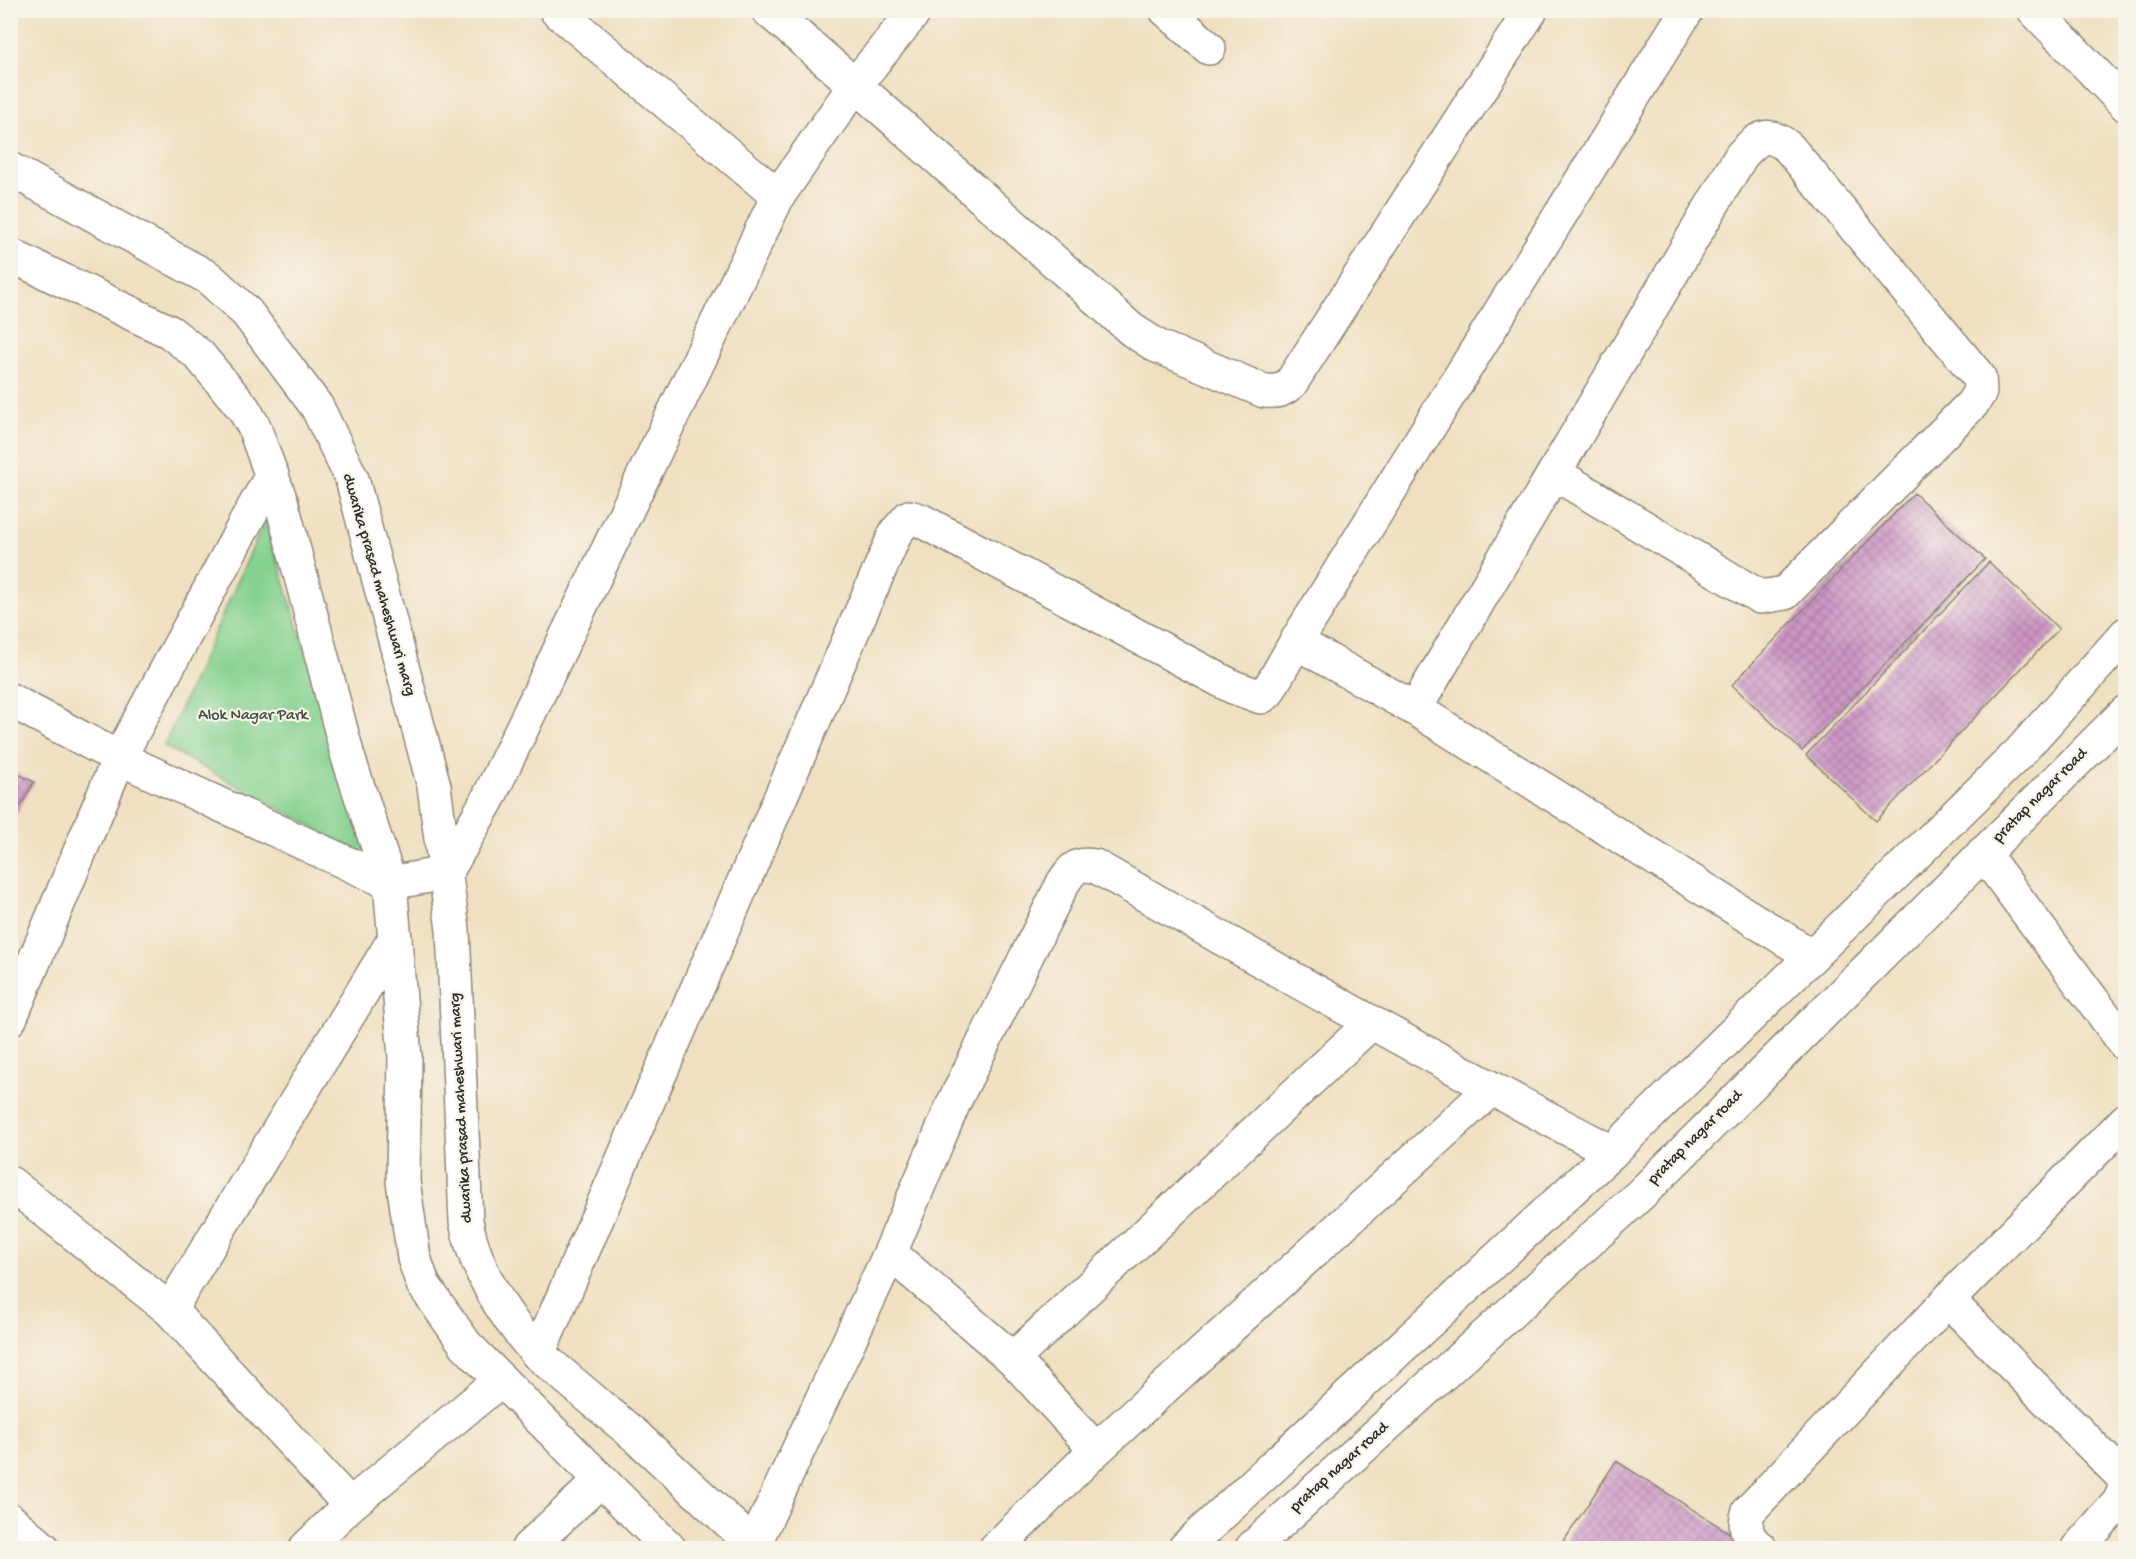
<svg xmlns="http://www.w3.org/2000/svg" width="2136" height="1559" font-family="'Gochi Hand',sans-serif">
	<defs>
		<pattern id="building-cross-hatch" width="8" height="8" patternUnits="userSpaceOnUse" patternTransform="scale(1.5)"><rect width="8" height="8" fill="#cd98c7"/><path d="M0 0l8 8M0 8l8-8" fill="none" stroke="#a77ca2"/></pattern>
	</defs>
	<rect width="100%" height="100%" fill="#f7f3e8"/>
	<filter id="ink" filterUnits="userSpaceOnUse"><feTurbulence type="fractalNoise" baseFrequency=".0167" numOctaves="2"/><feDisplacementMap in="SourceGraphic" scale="12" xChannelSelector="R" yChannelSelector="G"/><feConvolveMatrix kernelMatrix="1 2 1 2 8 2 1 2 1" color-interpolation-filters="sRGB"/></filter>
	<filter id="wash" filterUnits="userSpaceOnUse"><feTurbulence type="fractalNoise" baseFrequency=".008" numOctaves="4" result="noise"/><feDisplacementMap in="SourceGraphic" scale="24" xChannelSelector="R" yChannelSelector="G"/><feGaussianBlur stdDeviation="1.35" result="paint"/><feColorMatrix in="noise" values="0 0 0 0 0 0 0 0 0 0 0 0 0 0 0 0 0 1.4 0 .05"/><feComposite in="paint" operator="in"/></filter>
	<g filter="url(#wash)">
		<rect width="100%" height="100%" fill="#f0e0c1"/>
		<path fill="#84d190" stroke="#587e5e" stroke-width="1.5" d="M265 520 370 858 164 746Z"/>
		<g id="blocks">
			<path fill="url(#building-cross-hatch)" d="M1914 493 1985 559 1802 751 1732 685Z
				M1989 562 2059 629 1876 821 1806 755Z
				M10 770 34 782 10 825Z
				M1616 1461 1747 1544 1744 1548H1576L1564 1541Z"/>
		</g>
	</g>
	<g filter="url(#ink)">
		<use href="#blocks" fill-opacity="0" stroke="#8e8676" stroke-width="1.5"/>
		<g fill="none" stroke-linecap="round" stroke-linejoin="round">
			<defs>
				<path id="street" d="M556 10 778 196
					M768 10 855 85 1132 330 1157 346 1264 391C1277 392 1282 391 1291 383L1531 10
					M1166 10 1209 48
					M1296 642 1415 709 1812 956
					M1415 709 1554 473 1760 597 1785 593 1972 404 1980 392 1979 377 1789 148C1768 130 1758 137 1741 156L1554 473
					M1983 853 2126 1045
					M446 873 488 799 778 196 855 85 916 10
					M10 1019 119 758 248 518 272 475
					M10 1183 170 1310 350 1505
					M890 1253 1013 1359 1096 1450
					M1948 1300 2123 1477 2125 1489 2119 1502 2078 1548
					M170 1310 395 938
					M538 1354 896 532 909 517 920 520 1233 687 1261 697 1267 693 1296 642 1687 10
					M1013 1359 1371 1023
					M10 1520 43 1548
					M754 1545 890 1253 955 1100 1063 883C1073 868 1076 863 1095 866 1266 964 1437 1061 1612 1152
					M306 1548 350 1505 501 1380
					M528 1548 601 1480
					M996 1548 1096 1450 1491 1089
					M1760 1548C1747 1539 1743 1526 1749 1511L1948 1300 2126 1120"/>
				<path id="secondary" d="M2034 10 2126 105
					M10 169 209 278 247 313 317 407 352 479 434 786 453 930 466 1221C475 1270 504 1317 538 1354L637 1437 757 1548
					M10 255 170 332 199 355 244 409 254 427 282 504 348 757 390 883 405 1057 403 1181 414 1258 423 1284 466 1345 669 1548
					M10 700 119 758 390 883 446 873
					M1185 1548 1612 1152 2019 753 2126 634
					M1252 1548 1643 1192 2126 712"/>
			</defs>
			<use href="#street" stroke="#8e8676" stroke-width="36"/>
			<use href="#secondary" stroke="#8e8676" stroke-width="36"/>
			<use href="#street" stroke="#fff" stroke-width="33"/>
			<use href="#secondary" stroke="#fff" stroke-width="33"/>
		</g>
	</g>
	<g text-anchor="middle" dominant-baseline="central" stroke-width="4.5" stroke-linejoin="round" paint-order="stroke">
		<g font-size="16" fill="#2b2b2b" stroke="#f7f3e8">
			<text transform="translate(378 585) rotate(74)">dwarika prasad maheshwari marg</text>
			<text transform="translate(2041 796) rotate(-45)">pratap nagar road</text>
			<text transform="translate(462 1108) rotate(-93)">dwarika prasad maheshwari marg</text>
			<text transform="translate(1696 1138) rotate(-45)">pratap nagar road</text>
			<text transform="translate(1340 1468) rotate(-42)">pratap nagar road</text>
		</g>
		<g font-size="16" fill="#415444" stroke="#f7f3e8">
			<text x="253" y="716">Alok Nagar Park</text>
		</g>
	</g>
	<rect width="2136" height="1559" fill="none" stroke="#f7f3e8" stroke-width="36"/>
</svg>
